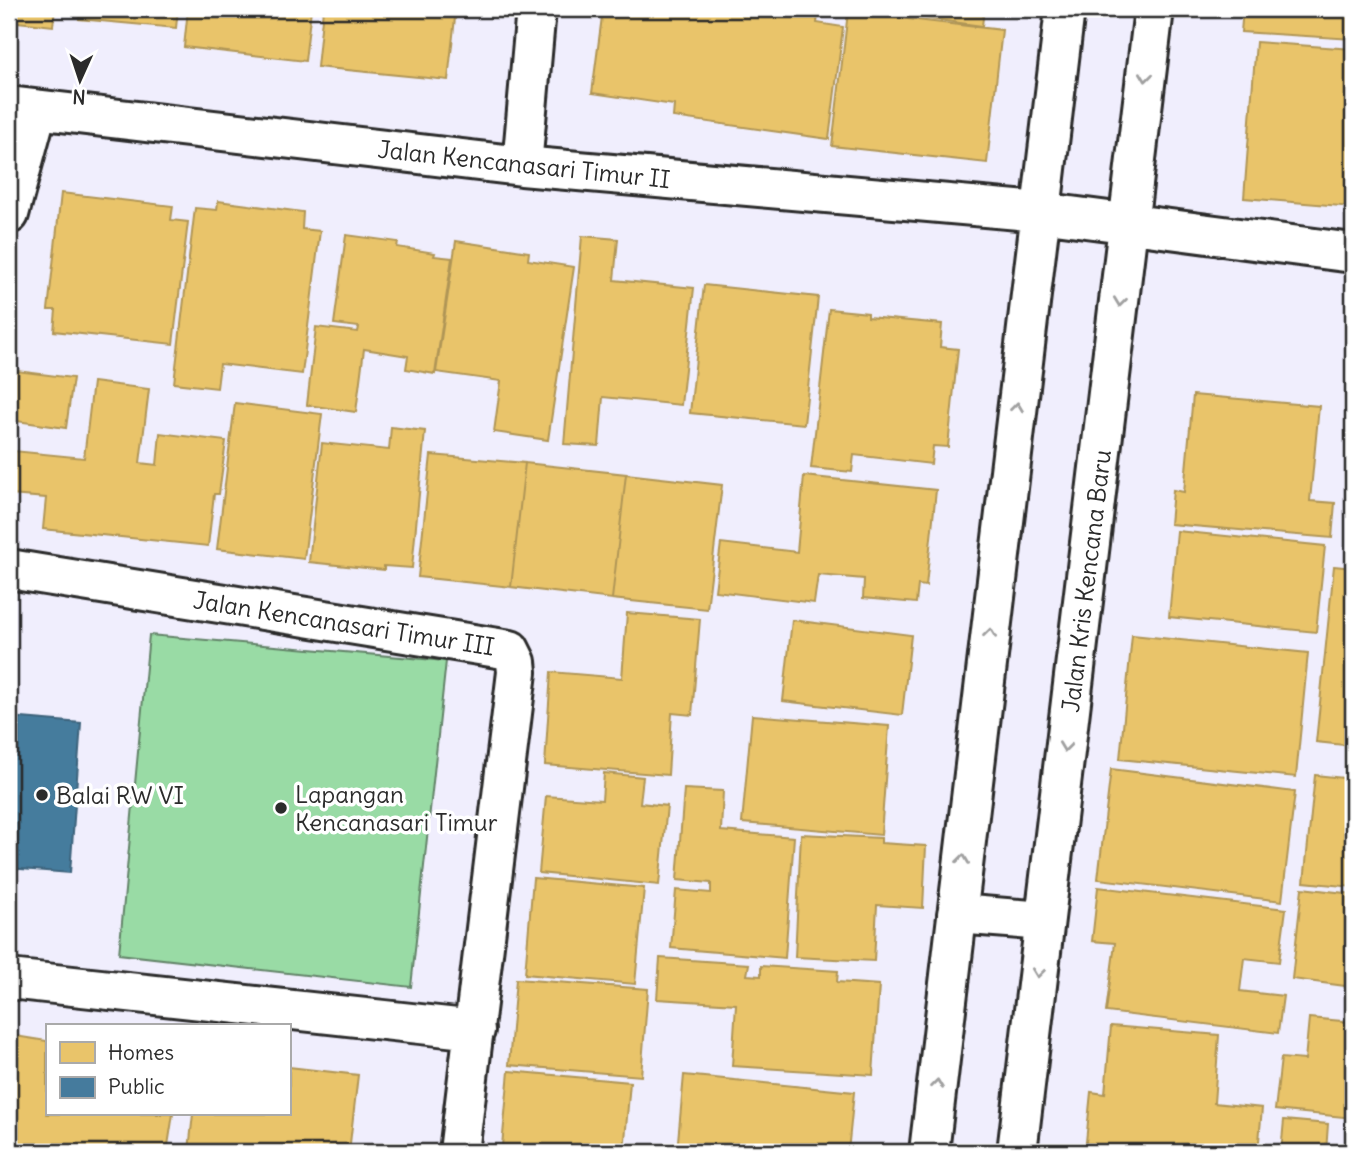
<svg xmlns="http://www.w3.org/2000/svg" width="1362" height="1161" font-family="Delius,sans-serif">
	<rect width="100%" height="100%" fill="#f0eefd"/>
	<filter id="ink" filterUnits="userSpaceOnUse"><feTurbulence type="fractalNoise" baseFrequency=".0143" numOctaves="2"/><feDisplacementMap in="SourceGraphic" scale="14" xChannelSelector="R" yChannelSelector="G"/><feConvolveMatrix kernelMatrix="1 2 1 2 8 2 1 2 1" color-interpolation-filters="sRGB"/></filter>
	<g filter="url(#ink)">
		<path fill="#99dba5" stroke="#628368" stroke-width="2" d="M149 635 446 661 411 987 119 954Z"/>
		<path fill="#e9c46a" stroke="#b09657" stroke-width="2" d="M9 9H55L53 26 9 21Z
			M80 9H178L176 28 79 19Z
			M188 9H311L305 61 184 47Z
			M323 9H456L448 80 317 67Z
			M603 9H819L817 23 843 27 829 139 673 117 674 105 592 93Z
			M859 9H984L982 26Z
			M1243 9H1353V39L1241 32Z
			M848 12 1002 30 987 163 832 146Z
			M1256 42 1353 49V207L1244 198Z
			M61 193 173 206 171 220 188 222 173 344 54 331 56 310H48Z
			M218 201 303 212 302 229 320 231 302 374 220 364 217 388 174 383 195 208 217 210Z
			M346 235 398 242 397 247 435 253 434 256 452 258 435 374 406 369 408 356 364 349 356 412 307 405 316 327 358 332 359 327 334 324Z
			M582 236 618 239 614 280 694 288 681 405 603 397 599 446 564 444Z
			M456 241 529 252 528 260 574 267 548 440 494 432 501 381 436 372Z
			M704 285 818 297 804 424 690 413Z
			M829 309 868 313V317L942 324 940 347 958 349 948 447 933 446 931 464 854 455 852 472 811 468Z
			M9 370 73 378 66 428 9 420Z
			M93 382 149 389 140 463 157 465 160 433 226 441 219 494H214L208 546 43 529 46 498 11 495 14 451 84 458Z
			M1193 395 1319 406 1310 501 1335 503 1332 538 1170 524 1173 490 1184 492Z
			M235 403 322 414 304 559 217 549Z
			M391 427 425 431 412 568 384 566V570L309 562 322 443 389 450Z
			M431 455 525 463 511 587 418 577Z
			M525 463 626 474 612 599 511 587Z
			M626 474 722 485 707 609 612 599Z
			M804 476 936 490 926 586 918 585 916 603 863 598 864 579 818 575 814 603 715 591 721 543 797 552Z
			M1177 531 1325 546 1316 632 1169 617Z
			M1334 566 1353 568V746L1316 742Z
			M627 613 700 619 692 715 672 713 668 775 545 765 551 672 622 678Z
			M792 620 911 635 902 715 783 701Z
			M1132 635 1308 653 1296 777 1120 759Z
			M752 715 889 726 881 835 742 823Z
			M1111 769 1295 792 1282 901 1098 879Z
			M604 773 643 777 640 803 667 806 659 885 539 873 546 796 602 800Z
			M1315 775 1353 779V887L1304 882Z
			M684 789 723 791 721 831 794 837 785 958 671 948 676 890 711 893V883L677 880Z
			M801 834 881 838V843L926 846 923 908 877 905 874 961 795 957Z
			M533 878 644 888 635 984 525 974Z
			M1098 887 1286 909 1279 962 1244 958 1240 991 1283 996 1278 1033 1106 1012 1115 943 1092 941Z
			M1302 888 1353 894V987L1292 979Z
			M660 958 749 964 747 975 761 976V966L838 971 837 982 879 985 873 1075 732 1066 736 1004 657 999Z
			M516 979 648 989 641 1076 509 1065Z
			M1309 1018 1353 1022V1118L1275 1110 1281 1058 1305 1060Z
			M1111 1026 1219 1035 1214 1103 1262 1108 1258 1152H1085L1091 1092 1105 1094Z
			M9 1035 47 1041V1114H173L167 1152H9Z
			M289 1067 358 1075 349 1152H180V1150H189L193 1114H289Z
			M509 1071 630 1082 624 1152H548L502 1146Z
			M684 1075 854 1092 848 1152H677Z
			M1284 1120 1328 1124 1326 1152H1281Z"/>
		<path fill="#457b9d" stroke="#3d637b" stroke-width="2" d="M9 717 81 723 70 873 9 868Z"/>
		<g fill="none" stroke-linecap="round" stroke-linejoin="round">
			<defs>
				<path id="minor" d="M9 106 522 166 1040 212 1353 253
					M522 166 536 9
					M9 214 37 110
					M9 569 510 650 516 662 517 672 459 1152
					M957 914 1044 921
					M9 979 475 1030
					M929 1152 1065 9
					M1017 1152 1154 9"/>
			</defs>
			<use href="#minor" stroke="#2b2b2b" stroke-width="44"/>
			<use href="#minor" stroke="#fff" stroke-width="38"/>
		</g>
		<defs><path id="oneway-chevron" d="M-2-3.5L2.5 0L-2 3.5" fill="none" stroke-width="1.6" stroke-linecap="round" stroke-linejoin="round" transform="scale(1.75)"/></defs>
		<g stroke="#a0a0a0">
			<use href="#oneway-chevron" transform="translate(1146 77) rotate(97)"/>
			<use href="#oneway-chevron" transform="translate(1120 302) rotate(97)"/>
			<use href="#oneway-chevron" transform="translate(1017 407) rotate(-83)"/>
			<use href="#oneway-chevron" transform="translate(990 633) rotate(-83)"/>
			<use href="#oneway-chevron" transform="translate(1065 747) rotate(97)"/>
			<use href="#oneway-chevron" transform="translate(963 859) rotate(-83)"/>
			<use href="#oneway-chevron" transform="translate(1038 973) rotate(97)"/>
			<use href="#oneway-chevron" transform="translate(937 1084) rotate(-83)"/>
		</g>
	</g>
	<g fill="#2b2b2b" stroke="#fff" stroke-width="2.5">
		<circle cx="42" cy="795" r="7"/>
		<circle cx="281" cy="808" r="7"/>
	</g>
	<g text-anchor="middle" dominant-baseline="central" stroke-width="7" stroke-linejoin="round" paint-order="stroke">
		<g font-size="24" fill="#2b2b2b" stroke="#fff">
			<text transform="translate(524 164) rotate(6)">Jalan Kencanasari Timur II</text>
			<text transform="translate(1086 581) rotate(-83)">Jalan Kris Kencana Baru</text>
			<text transform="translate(344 623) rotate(9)">Jalan Kencanasari Timur III</text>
		</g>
		<g font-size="24" fill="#2b2b2b" stroke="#fff" text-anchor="start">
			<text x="295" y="794">Lapangan<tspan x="295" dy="28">Kencanasari Timur</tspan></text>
			<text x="56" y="795">Balai RW VI</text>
		</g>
	</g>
	<rect width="1362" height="1161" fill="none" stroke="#fff" stroke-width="35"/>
	<rect x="18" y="18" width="1327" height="1126" fill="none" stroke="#2b2b2b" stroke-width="2.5" filter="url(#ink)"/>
	<rect x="46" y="1024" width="245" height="91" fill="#ffffff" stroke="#aaaaaa" stroke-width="2"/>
	<rect x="60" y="1042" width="35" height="21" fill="#e9c46a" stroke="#aaaaaa" stroke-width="2"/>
	<text x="108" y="1060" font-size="21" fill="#2b2b2b">Homes</text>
	<rect x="60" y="1077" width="35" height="21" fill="#457b9d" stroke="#aaaaaa" stroke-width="2"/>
	<text x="108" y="1094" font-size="21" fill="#2b2b2b">Public</text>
	<g transform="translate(80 80) rotate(183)" stroke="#ffffff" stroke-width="5" paint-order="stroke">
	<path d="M0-5L12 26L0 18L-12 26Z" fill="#2b2b2b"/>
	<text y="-10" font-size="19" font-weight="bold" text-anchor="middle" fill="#2b2b2b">N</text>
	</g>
</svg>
